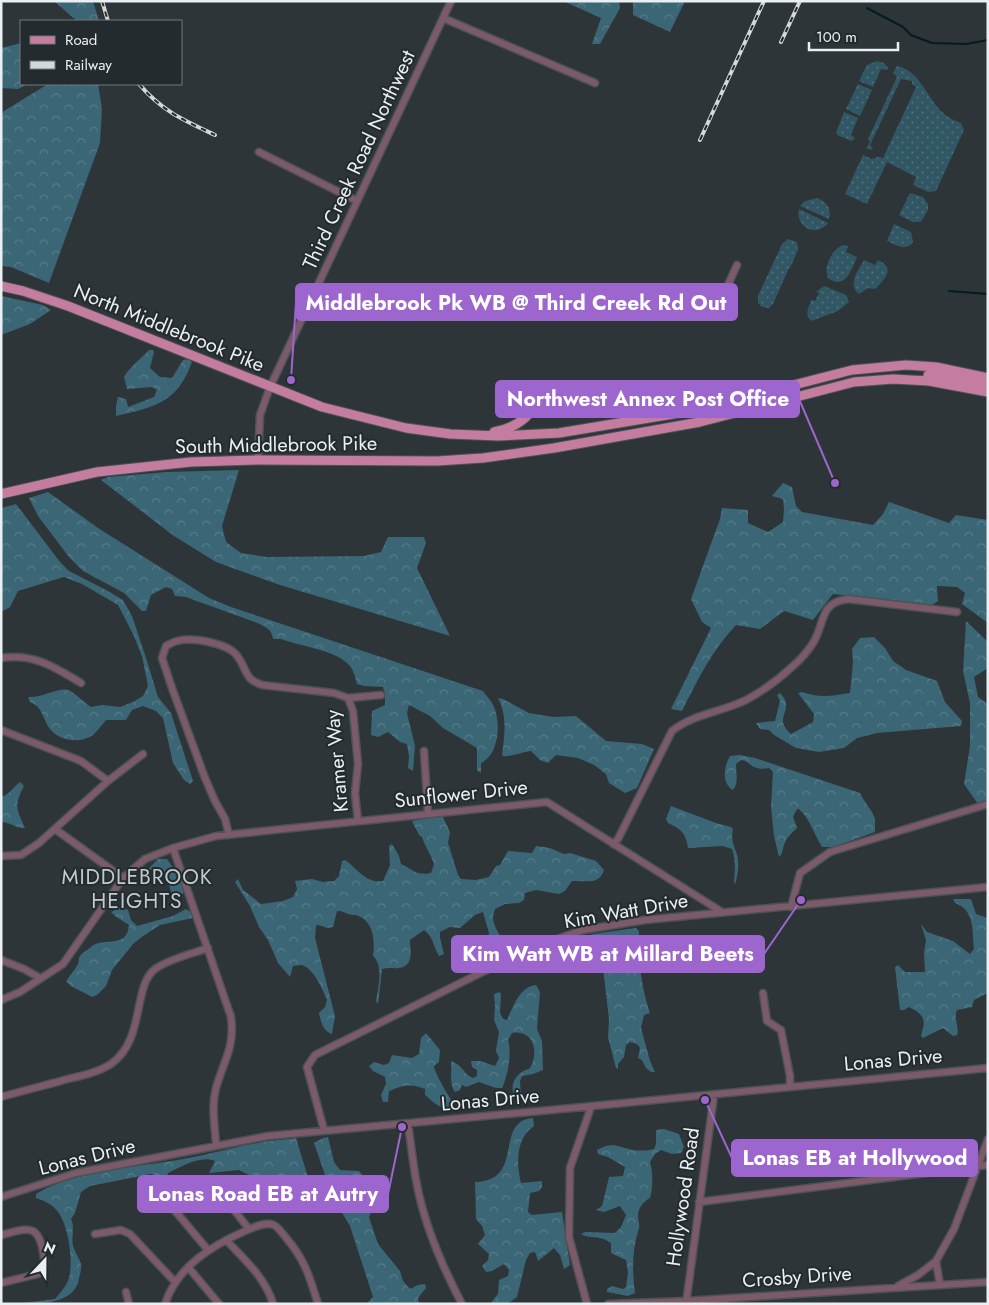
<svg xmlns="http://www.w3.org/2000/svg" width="989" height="1305" font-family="Jost,sans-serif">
	<defs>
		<pattern id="grass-dots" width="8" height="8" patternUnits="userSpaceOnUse" patternTransform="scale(1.25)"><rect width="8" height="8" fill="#315764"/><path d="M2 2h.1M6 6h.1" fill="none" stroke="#4f6f7b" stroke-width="1.8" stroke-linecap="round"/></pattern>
		<pattern id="forest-crowns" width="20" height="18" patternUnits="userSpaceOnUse" patternTransform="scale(1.25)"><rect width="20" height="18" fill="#3a6676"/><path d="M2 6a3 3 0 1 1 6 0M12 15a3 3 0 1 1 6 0" fill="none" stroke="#577c8a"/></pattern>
	</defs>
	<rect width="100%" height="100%" fill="#2d3538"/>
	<path fill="url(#grass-dots)" d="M877 61 884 63 888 68 887 70 881 69 873 87 859 81 867 65Z
		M897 66C919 70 927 97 941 111 947 117 953 120 961 123L964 130 936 191 928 192 913 185 916 177 887 162 867 204 845 194 863 155 872 159 878 157 883 158 916 87 912 84V81L901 79 870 145 873 149 871 150 867 148 870 141 868 139 897 77 893 73Z
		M858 84 872 90 860 116 846 109Z
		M844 112 858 118 851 135 855 138 852 141 839 136 836 133Z
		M910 193 923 197 928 204V210L921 222H913L899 215Z
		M817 198C827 202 832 209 829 219L800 206 805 201Z
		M799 209 828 223C816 238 795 227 799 209Z
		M894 224 911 232 913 242C905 252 896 245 887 241Z
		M788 239 797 242 798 250 790 268H789L773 304 769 308 762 307 758 303V296L782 244Z
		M843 245 848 246 846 252 857 257C852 269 845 291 828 278 823 267 832 249 843 245Z
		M864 260 875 265 878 260C896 268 885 279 875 289L868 288 859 294C847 284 858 271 864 260Z
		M824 286 846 295 849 302 838 311 811 321C803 313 810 307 811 300L815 301 819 293 816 292Z"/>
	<path fill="url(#forest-crowns)" d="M54 1H93L99 21H77Z
		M563 1H619L620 8 600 44H592L601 18Z
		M633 1H685L670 32 633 15Z
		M21 43V84H28L18 89 1 88V48Z
		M48 84H98L102 109 100 143 49 283 11 267 1 266V114L4 111Z
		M1 296 43 305 51 310 30 324 1 335Z
		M149 350H153L154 352 150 368 160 377 172 378 183 360 188 359 192 362C177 403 155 407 116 416V406L118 397 126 399 128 407 154 397 157 390 152 387 127 389 124 377C131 365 140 360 149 350Z
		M239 470 222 526 226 542 241 553 267 557 364 556 381 552 388 537H424L426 543 417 568 450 636 280 585 216 562 174 536 101 480 108 477 167 472Z
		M783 483 792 487 796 506 802 512 873 525 883 514 889 502 949 523 956 515 988 520V623L962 604 965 593 957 587 937 586 938 601 932 605 833 594 813 620 784 611 760 629 736 625C712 650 697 681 682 711L671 709 711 628 702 622 691 599 720 519 722 508 748 510V523L768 532 783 522 784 509 783 499 772 496Z
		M48 492 98 528 209 598 231 607 483 691C486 696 492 701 494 707 501 723 499 755 481 763V773L477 770V748L443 728 430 716 409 705 407 713 415 746 413 771 408 768 409 757 407 744 400 742 388 732 378 737 371 735 372 711 385 705V695L383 687 364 686 357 684C355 676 353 668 347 663 333 650 300 646 281 639H273C272 630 267 628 260 624L186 597 175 596 172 589 166 587 151 595 146 611H142L124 593 83 571 69 557 38 516 29 498Z
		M16 504 60 562 69 571 108 591 123 600 132 616 146 658 158 697 171 713 193 781 190 784 184 780 173 763 163 718 156 711 143 706 132 710 126 720H106C102 725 97 731 93 735 80 744 59 741 50 729 42 718 43 707 30 702L28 697C42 698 59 687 68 690 74 692 85 703 91 707L102 705 120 707 133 702 143 696 148 686 142 656 133 634 118 605 82 584 64 577 18 591 10 607 1 612V508Z
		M966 621 988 642V668L974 677 978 697 988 704V801L978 804 964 784 970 746V703L963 671Z
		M874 637 885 648 893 661 906 670 937 681 945 702 962 721 961 726 877 733 857 738 844 748 819 752 796 748 774 735 769 730 760 729 756 723 775 721 780 701 777 695 780 693C797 710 771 717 791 734L813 722 814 714 798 693 802 692C819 698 832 696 850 693L853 662 852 649 860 638Z
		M498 698 503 699 529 713 553 717 576 716 606 741 642 744 654 749 637 788 625 793 609 783 606 774 594 765 578 758 556 755 548 763 540 760 531 751C521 752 512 757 502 756 504 737 508 717 498 698Z
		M740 755 755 758 860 793C864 802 873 811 875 819 875 823 875 828 875 832L833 847H822C814 834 810 819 799 809H797L793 817 797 828C792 833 786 838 784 845 782 851 783 853 779 857L774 836 771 807 773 772 769 768C759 770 753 768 746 761L741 760 736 764C736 772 739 783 733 790 721 783 724 766 730 756Z
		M20 782 24 786C14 806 16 808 25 828 17 829 10 822 1 822V797C9 795 13 787 20 782Z
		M671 806 716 823 731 827 733 829C731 839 733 843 736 852 740 861 738 876 735 884L734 882C735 870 736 860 732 849L722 846 688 848C686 833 681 829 668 823L666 819Z
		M433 817H443L450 832 448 843 458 875 461 879 476 880 489 877 496 866 500 865 508 851 532 853 536 846 550 848 564 854 570 853 596 861 604 870C599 886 586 880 572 881L565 891 559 894 536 890 525 893 524 900 519 903 505 904 495 909C495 909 493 916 493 917 493 934 517 946 488 957L489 933 483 912 475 915 460 928 450 927 440 932V938L444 954 439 956C433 946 434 938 424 930L410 940C410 951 415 965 399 968 394 969 388 967 382 969L378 1004 376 1001C378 988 384 966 373 956 375 940 374 921 356 915 354 915 351 915 348 914 343 912 343 911 337 911L333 927 328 928 318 925 316 926 315 938 335 1016 332 1034C323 1031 321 1022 319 1013L325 1007 327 1000C323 990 313 967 301 965 300 965 294 966 293 966L290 977 278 963 268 940 259 927 250 906 235 882 238 879 243 890 261 904 283 901 293 897 297 889 295 881 312 879 323 882 334 881 339 876 342 861 345 860C357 868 366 884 383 881L390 865 389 846 392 844 399 856 401 864C414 870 416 876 431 873L434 864C431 854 425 847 422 837L419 835 412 821Z
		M158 859H167L176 872 185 892 179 896 172 894C165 877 173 868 148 870L151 866Z
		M953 899H971L976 914 988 918V993L974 1000 972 1007 957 1010C953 1020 960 1026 957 1035L953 1036 943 1028 923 1038 921 1036C926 1020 925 1015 909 1007L904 1010H900L895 967 898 965 905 972H925L924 953 926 940 921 924 927 932 953 941 970 954 974 949C972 931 975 910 955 903Z
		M122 907 128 910 131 920 137 926 173 916 186 909 192 913 193 918 160 925 143 936 133 944 112 970 106 986 97 995 92 997 71 986 66 981C70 975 75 970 78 964 79 962 78 959 80 956 82 953 89 949 92 946 105 937 127 949 129 925L115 916 111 912Z
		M636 928 639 931C637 955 642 991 650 1013L644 1015 641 1028 650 1061 655 1072H651L646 1068 642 1060 638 1058 640 1048 637 1044 630 1042 626 1045 624 1057 618 1064V1069L616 1068 608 1037 609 1019 603 968 599 960C585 958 575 966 566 952L536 966H531L528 961 529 956 593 934Z
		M536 985 540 992 537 1029 542 1041 543 1070 533 1074 522 1076 520 1081 521 1098 517 1100C507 1088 515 1072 529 1069 540 1054 534 1029 512 1033L508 1040C512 1054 508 1075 502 1088H496L479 1082 466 1087 462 1085 460 1090 455 1092C449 1083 452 1072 451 1061 464 1066 462 1073 473 1078L477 1076V1070L472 1067 471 1061H480L495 1066 499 1058 496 1050 499 1032 494 1020 495 1007 494 994 499 992 501 994 500 1013 503 1019 507 1020C513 1007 520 986 536 985Z
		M426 1033 440 1050 439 1062 434 1066C435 1074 448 1095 454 1104L451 1109C440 1109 433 1102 425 1095V1089C410 1083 403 1085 389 1091L388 1102H383L381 1095 386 1084 385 1077 373 1071 369 1066 374 1062 384 1065 389 1063 392 1055 412 1058 419 1054 421 1038Z
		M533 1118 534 1126C516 1138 516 1163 521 1183L542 1181V1187L539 1191 530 1193 528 1212 532 1215 562 1212 570 1265 564 1269 560 1255 554 1248 538 1261 535 1252 530 1253 526 1260 517 1297 507 1304H490L498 1294 499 1280 508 1276 509 1270 504 1264 492 1271 486 1272 482 1266 488 1260 489 1254 478 1244 485 1235 482 1226 476 1219 475 1182C526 1181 493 1121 533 1118Z
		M664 1129 679 1134 684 1147 681 1153 672 1154 661 1150 655 1154 650 1162C653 1172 653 1187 650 1198 643 1202 638 1208 638 1216 638 1220 640 1224 639 1228 632 1250 632 1270 635 1293L628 1296 607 1292V1289L612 1286 623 1289 626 1287 628 1272 626 1260 611 1253V1243C598 1234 592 1240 581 1234L585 1232 615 1233 621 1227 626 1215 620 1206 604 1212 596 1210 602 1206 609 1177 623 1176 625 1167 608 1157 598 1154 597 1150C612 1142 615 1146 629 1149 637 1151 646 1151 654 1149L656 1144V1130Z
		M328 1137 334 1162 340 1170 359 1171 369 1182 378 1198 369 1217 378 1244 400 1271 403 1281 410 1289 418 1285 425 1284 426 1288 418 1298 419 1304H366L373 1297 350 1226 333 1198 314 1143 323 1138Z
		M296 1138 318 1210 314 1213C303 1207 304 1200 289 1199L271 1178 253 1177 239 1170 209 1173 215 1161C200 1155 181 1167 168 1173L166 1180 169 1186 167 1189 159 1176 151 1174 90 1186 81 1192 75 1213 71 1219C75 1227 71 1236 73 1246 75 1252 79 1258 81 1264 82 1270 79 1277 78 1283 70 1305 37 1304 16 1304L55 1299C59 1294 64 1289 67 1283 75 1268 69 1226 58 1212 52 1204 45 1201 36 1198V1194C72 1171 140 1167 183 1159 208 1155 233 1147 258 1143 270 1140 283 1140 296 1138Z"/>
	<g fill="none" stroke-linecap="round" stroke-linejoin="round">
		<path stroke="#041b22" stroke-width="2" d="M867 8 903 27 911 35 932 43 966 44 988 40
			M949 291 988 294"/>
		<defs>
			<path id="minor" d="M443 18 595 83
				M259 152 357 201
				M717 309 737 265
				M258 460 260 415 270 387 451 1
				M1 658C34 653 54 667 81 683
				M348 698 353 711 358 764 355 793 358 821
				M1 730 81 761 108 781
				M424 751 428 814
				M55 829 123 878
				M229 835 225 819 215 801 205 778 172 688 162 658 166 646C170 644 173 642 177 641 193 637 229 643 238 657 248 671 244 679 262 685L334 693 348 698 381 695
				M613 844 618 839 672 731C693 714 722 712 746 700 763 691 779 679 793 666 800 660 808 651 813 643 825 624 819 602 848 599L957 612
				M173 848 231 1017C235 1047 224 1060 216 1088 211 1107 215 1126 216 1145
				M1 856 21 855 39 843 108 781 143 754
				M791 907 800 873 830 852 988 804
				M1 960 24 969 40 978
				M763 993 767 1021 781 1030 790 1076V1087
				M1 1000 20 992 63 964 123 878 145 859 173 848 216 836 547 802 722 912
				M1 1097C22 1091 43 1086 64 1080 80 1076 97 1073 111 1064 146 1039 132 987 155 969 169 959 191 954 208 948
				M408 1124C411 1144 413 1165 417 1185 425 1227 442 1266 462 1304
				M324 1130 307 1067 315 1055 529 949 583 930 645 920 988 887
				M215 1186 249 1229
				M1 1197 76 1173 268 1136 572 1108 988 1068
				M699 1202 988 1165
				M171 1206 208 1250
				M95 1234 121 1230 130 1234 175 1282
				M1 1235C11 1233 24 1227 33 1231 41 1235 45 1256 44 1264 44 1269 41 1271 38 1274L1 1283
				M226 1240C243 1258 266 1278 273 1304
				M188 1267 219 1304
				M940 1285 936 1261 954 1229 988 1139
				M898 1286 918 1275 936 1261
				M126 1292 129 1304
				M165 1304C177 1267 211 1246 245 1231 252 1228 265 1221 274 1225 279 1228 283 1234 287 1239 305 1260 310 1278 318 1304
				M587 1304 569 1237 570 1168 591 1107
				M608 1304 686 1301 988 1282
				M686 1304 714 1095"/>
			<path id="major" d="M1 286 23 291 68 306 322 407 406 428 450 434 498 436 559 433 697 410 852 370 906 365 936 367 988 378
				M928 375 961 379 988 386
				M494 432C522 427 533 412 547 388
				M1 494 97 472 191 462 258 460 437 461 483 458 554 448 700 422 854 382 893 379 929 381 988 392"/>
		</defs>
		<use href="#minor" stroke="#4b5356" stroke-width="9"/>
		<use href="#major" stroke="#4b5356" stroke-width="11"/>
		<use href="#minor" stroke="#7d5a6a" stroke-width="6"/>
		<use href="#major" stroke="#c47d9f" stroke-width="9"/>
		<defs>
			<path id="rail" d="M102 1 108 21
				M781 42 800 1
				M139 84C162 111 183 120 215 135
				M700 140 764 1"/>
		</defs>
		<use href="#rail" stroke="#d3d9db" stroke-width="4"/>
		<use href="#rail" stroke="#232b2e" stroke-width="2" stroke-dasharray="5.5" stroke-linecap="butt"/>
	</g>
	<g text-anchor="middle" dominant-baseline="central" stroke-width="4" stroke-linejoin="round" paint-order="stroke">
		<g font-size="20" fill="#eaeff1" stroke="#232b2e">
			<text transform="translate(359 160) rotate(-65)">Third Creek Road Northwest</text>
			<text transform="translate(169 328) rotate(22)">North Middlebrook Pike</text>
			<text transform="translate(276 445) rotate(-1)">South Middlebrook Pike</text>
			<text transform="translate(337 761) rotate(-95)">Kramer Way</text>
			<text transform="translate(461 794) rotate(-6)">Sunflower Drive</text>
			<text transform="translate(626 911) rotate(-10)">Kim Watt Drive</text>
			<text transform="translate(893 1060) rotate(-5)">Lonas Drive</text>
			<text transform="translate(490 1100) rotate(-5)">Lonas Drive</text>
			<text transform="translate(87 1157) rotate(-14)">Lonas Drive</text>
			<text transform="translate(683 1197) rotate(-82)">Hollywood Road</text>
			<text transform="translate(797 1277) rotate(-4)">Crosby Drive</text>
		</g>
		<g font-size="21" letter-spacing="1" fill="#c1cbcf" stroke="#232b2e">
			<text x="137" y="877">MIDDLEBROOK<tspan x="137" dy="24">HEIGHTS</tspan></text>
		</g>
	</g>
	<path fill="none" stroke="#9c66ce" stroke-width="2" d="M291 380L296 302M835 483L799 399M801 900L764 954M705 1100L732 1158M402 1127L388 1194"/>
	<g fill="#9c66ce" stroke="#232b2e" stroke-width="2">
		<circle cx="291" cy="380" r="5"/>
		<circle cx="835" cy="483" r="5"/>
		<circle cx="801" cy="900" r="5"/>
		<circle cx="705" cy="1100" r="5"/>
		<circle cx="402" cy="1127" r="5"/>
	</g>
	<g fill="#9c66ce" stroke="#9c66ce" stroke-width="2">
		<rect x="296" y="284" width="441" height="36" rx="5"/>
		<rect x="496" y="381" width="303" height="36" rx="5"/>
		<rect x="452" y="936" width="312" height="36" rx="5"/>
		<rect x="732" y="1140" width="245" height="36" rx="5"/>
		<rect x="138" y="1176" width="250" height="36" rx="5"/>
	</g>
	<g font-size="21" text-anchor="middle" font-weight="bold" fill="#fff">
		<text x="516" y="310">Middlebrook Pk WB @ Third Creek Rd Out</text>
		<text x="648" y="406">Northwest Annex Post Office</text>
		<text x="608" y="961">Kim Watt WB at Millard Beets</text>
		<text x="855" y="1165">Lonas EB at Hollywood</text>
		<text x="263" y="1201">Lonas Road EB at Autry</text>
	</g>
	<rect width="989" height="1305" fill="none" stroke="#eaeff1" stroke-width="5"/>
	<rect x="20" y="20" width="162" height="65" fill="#232b2e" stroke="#73797c"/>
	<rect x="30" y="36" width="25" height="8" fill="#c47d9f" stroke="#73797c"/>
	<text x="65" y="45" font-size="15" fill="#eaeff1">Road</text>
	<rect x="30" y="61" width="25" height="8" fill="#d3d9db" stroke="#73797c"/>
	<text x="65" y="70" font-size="15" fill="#eaeff1">Railway</text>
	<g transform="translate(45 1260) rotate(22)" stroke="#232b2e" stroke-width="4" paint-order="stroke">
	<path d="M0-4L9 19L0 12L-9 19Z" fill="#eaeff1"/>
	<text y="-8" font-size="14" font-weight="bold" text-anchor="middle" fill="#eaeff1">N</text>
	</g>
	<path d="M809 42v8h89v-8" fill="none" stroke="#eaeff1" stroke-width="2.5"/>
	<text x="816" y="42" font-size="15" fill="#eaeff1" stroke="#232b2e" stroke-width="4" paint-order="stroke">100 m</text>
</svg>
